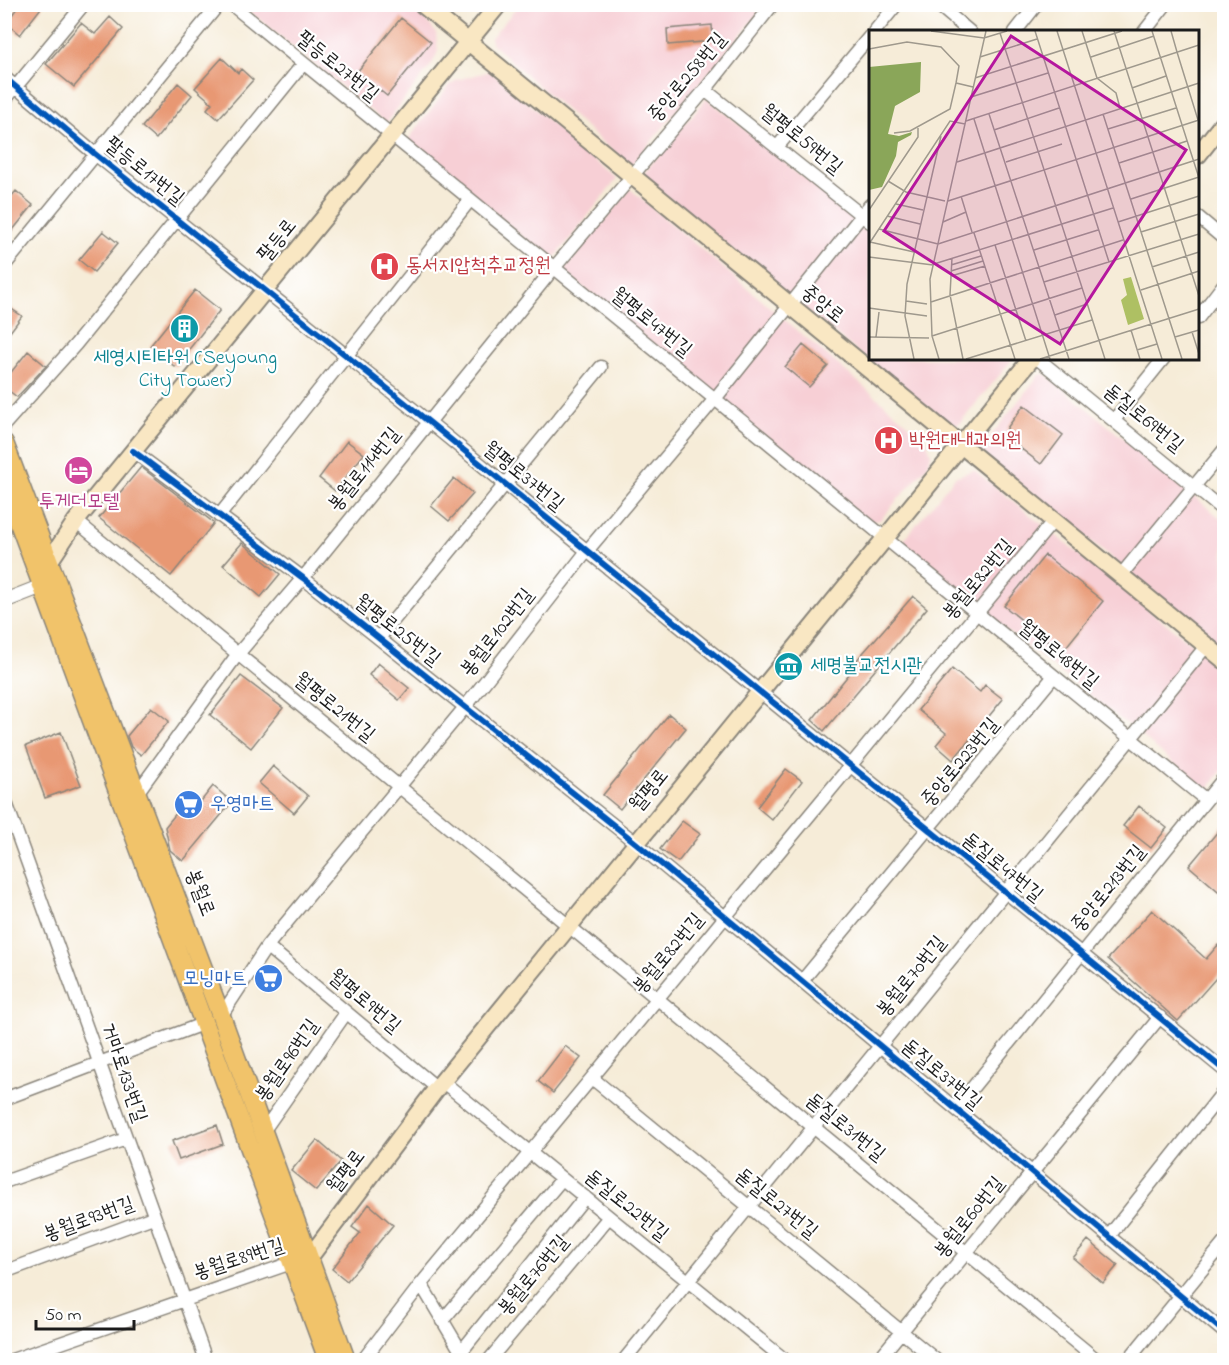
<svg xmlns="http://www.w3.org/2000/svg" width="1229" height="1365" font-family="'Indie Flower','Poor Story',sans-serif">
	<rect width="100%" height="100%" fill="#fff"/>
	<filter id="ink" filterUnits="userSpaceOnUse"><feTurbulence type="fractalNoise" baseFrequency=".0167" numOctaves="2"/><feDisplacementMap in="SourceGraphic" scale="12" xChannelSelector="R" yChannelSelector="G"/><feConvolveMatrix kernelMatrix="1 2 1 2 8 2 1 2 1" color-interpolation-filters="sRGB"/></filter>
	<filter id="wash" filterUnits="userSpaceOnUse"><feTurbulence type="fractalNoise" baseFrequency=".008" numOctaves="4" result="noise"/><feDisplacementMap in="SourceGraphic" scale="24" xChannelSelector="R" yChannelSelector="G"/><feGaussianBlur stdDeviation="1.35" result="paint"/><feColorMatrix in="noise" values="0 0 0 0 0 0 0 0 0 0 0 0 0 0 0 0 0 1.4 0 .05"/><feComposite in="paint" operator="in"/></filter>
	<g filter="url(#wash)">
		<rect width="100%" height="100%" fill="#f6ecd8"/>
		<path fill="#f7cfd5" d="M755 4 758 14 630 167 491 43V38L519 5Z
			M242 5H409L424 17 436 33 438 51 432 64 386 123Z
			M440 5H479L464 16H454Z
			M491 71 617 179 557 255 549 259 407 141 448 87 457 80Z
			M707 98 870 231V358L1013 359 959 424 949 426 641 176Z
			M630 189 926 439 931 454 928 465 880 520 868 522 563 271Z
			M1045 374 1224 521V649L982 453 983 446 1039 375Z
			M974 470 1224 670V768L1206 791 1132 728 904 551V540L955 477Z"/>
		<g id="blocks">
			<path fill="#e89873" d="M20 4H44L20 35 6 23Z
				M110 17 123 29 74 87 46 64 81 23 95 34Z
				M401 18 431 42 387 96 357 72Z
				M712 25 713 41 668 45 667 29Z
				M222 58 238 73 241 69 253 80 218 119 207 109 212 103 195 88Z
				M178 83 192 95 156 139 142 127Z
				M16 191 33 205 4 241V205Z
				M103 231 118 243 94 272 79 260Z
				M195 290 220 310 175 367 150 346Z
				M4 304 22 316 4 340Z
				M803 345 828 366 809 387 785 367Z
				M28 351 46 366 17 397 4 387V381Z
				M1024 405 1063 435 1041 464 1007 438V428Z
				M347 441 364 454 335 491 319 478Z
				M141 467 214 523 171 576 99 518Z
				M454 478 473 494 449 521 431 506Z
				M242 543 280 574 261 597 223 565Z
				M1045 555 1103 601 1062 652 1004 606Z
				M913 596 927 608 824 731 812 720 858 663 856 661Z
				M378 663 409 688 399 700 369 675Z
				M952 669 980 692 985 685 1003 699 953 760 936 745 946 733 918 710Z
				M241 676 283 708 251 748 210 715Z
				M151 707 169 721 141 755 131 747 127 736Z
				M669 714 686 728 620 809 603 795Z
				M61 732 81 785 45 798 26 746Z
				M273 766 308 796 294 813 259 783Z
				M786 769 802 781 772 820 757 807Z
				M213 786 232 802 183 861 170 850 165 827 178 811 187 819Z
				M1139 806 1167 828 1151 848 1123 826Z
				M682 821 700 834 678 862 660 849Z
				M1224 824V896L1189 866Z
				M1152 910 1206 959 1218 945 1224 951V969L1178 1021 1108 959Z
				M565 1046 581 1058 553 1093 538 1081Z
				M217 1125 223 1144 179 1160 172 1141Z
				M317 1140 341 1161 316 1191 291 1171Z
				M369 1204 393 1225 347 1281 332 1269 360 1233 352 1227Z
				M1088 1240 1118 1265 1103 1283 1073 1258Z"/>
		</g>
	</g>
	<g filter="url(#ink)">
		<use href="#blocks" fill-opacity="0" stroke="#89847a" stroke-width="1.5"/>
		<g fill="none" stroke-linecap="round" stroke-linejoin="round">
			<defs>
				<path id="minor" d="M231 4 1206 800
					M937 4 970 32
					M874 32 897 4
					M1015 32 1037 4
					M1144 32 1166 4
					M4 77 95 154 429 422 1224 1070
					M705 90 870 222
					M4 101 84 4
					M778 146 870 36
					M1198 217 1224 239
					M4 266 219 4
					M1198 318 1224 284
					M1037 358 1224 511
					M1114 420 1164 358
					M4 425 76 344 303 64
					M133 451 303 578 636 843 1224 1332
					M219 516 470 200
					M76 521 1097 1360
					M1121 575 1224 450
					M379 638 601 367
					M137 793 237 655 303 578 553 269 705 90 773 4
					M4 797 206 1360
					M267 946 437 1088
					M802 981 1054 676
					M221 1016 267 946 466 706 587 551 714 400 870 205
					M592 1078 936 1360
					M442 1081 785 1360
					M4 1099 205 1023
					M956 1108 1224 778
					M262 1133 346 1013
					M4 1182 126 1139
					M1109 1236 1224 1091
					M4 1272 153 1217
					M421 1284 466 1360
					M442 1321 562 1179
					M461 1352 585 1197
					M12 1360 297 1261
					M363 1360 421 1284 1054 520
					M489 1360 609 1217
					M624 1360 1207 645
					M878 1360 1160 1017
					M1128 1360 1224 1243"/>
				<path id="tertiary" d="M4 601 50 583"/>
				<path id="secondary" d="M422 4 1224 660
					M1198 155 1224 122
					M49 562 76 521 499 4
					M309 1258 437 1088 1032 358"/>
				<path id="primary" d="M4 443 221 1016 346 1360
					M4 482 328 1360"/>
			</defs>
			<use href="#minor" stroke="#89847a" stroke-width="15"/>
			<use href="#tertiary" stroke="#89847a" stroke-width="16"/>
			<use href="#secondary" stroke="#89847a" stroke-width="20"/>
			<use href="#primary" stroke="#89847a" stroke-width="21"/>
			<use href="#minor" stroke="#fff" stroke-width="12"/>
			<use href="#tertiary" stroke="#fff" stroke-width="14"/>
			<use href="#secondary" stroke="#f9e7c3" stroke-width="16"/>
			<use href="#primary" stroke="#f1c36a" stroke-width="18"/>
			<defs>
				<path id="cycleway" d="M4 77 95 154 429 422 1224 1070
					M133 451 303 578 636 843 1224 1332"/>
			</defs>
			<use href="#cycleway" stroke="#fff" stroke-width="10"/>
			<use href="#cycleway" stroke="#0057b8" stroke-width="6"/>
		</g>
	</g>
	<defs>
		<symbol id="hospital-disc" viewBox="-11 -11 22 22"><circle r="9.5" fill="#e0444e" stroke="#fff"/><path d="M-5-5h3v3.5h4V-5h3V5h-3V1.5h-4V5h-3Z" fill="#fff"/></symbol>
		<symbol id="building-disc" viewBox="-11 -11 22 22"><circle r="9.5" fill="#0f9aa8" stroke="#fff"/><path d="M-4-6H4V6H1V3H-1V6H-4ZM-2.5-4.3h1.7v1.8h-1.7ZM.8-4.3h1.7v1.8H.8ZM-2.5-1h1.7V.8h-1.7ZM.8-1h1.7V.8H.8Z" fill="#fff"/></symbol>
		<symbol id="hotel-disc" viewBox="-11 -11 22 22"><circle r="9.5" fill="#d1479c" stroke="#fff"/><path d="M-6-4.5h1.5V1H6V5H4.5V3h-9V5H-6ZM-4 0a1.8 1.8 0 1 1 3.6 0ZM.5 0V-2.5h3Q6-2.5 6 0Z" fill="#fff"/></symbol>
		<symbol id="museum-disc" viewBox="-11 -11 22 22"><circle r="9.5" fill="#0f9aa8" stroke="#fff"/><path d="M0-6L6-3V-2H-6V-3ZM-5-1h2V3h-2ZM-1-1h2V3h-2ZM3-1h2V3H3ZM-6 4H6V6H-6Z" fill="#fff"/></symbol>
		<symbol id="supermarket-disc" viewBox="-11 -11 22 22"><circle r="9.5" fill="#3f7fe0" stroke="#fff"/><path d="M-6-5.5h2.5l.6 2H6L4.5 2H-2.5L-4.4-4H-6ZM-1.5 3.2a1.3 1.3 0 1 0 .1 0ZM3 3.2a1.3 1.3 0 1 0 .1 0Z" fill="#fff"/></symbol>
	</defs>
	<g fill-rule="evenodd">
		<use href="#hospital-disc" x="368" y="250" width="33" height="33"/>
		<use href="#building-disc" x="168" y="312" width="33" height="33"/>
		<use href="#hospital-disc" x="872" y="424" width="33" height="33"/>
		<use href="#hotel-disc" x="62" y="454" width="33" height="33"/>
		<use href="#museum-disc" x="772" y="650" width="33" height="33"/>
		<use href="#supermarket-disc" x="172" y="788" width="33" height="33"/>
		<use href="#supermarket-disc" x="252" y="962" width="33" height="33"/>
	</g>
	<g text-anchor="middle" dominant-baseline="central" stroke-width="4.5" stroke-linejoin="round" paint-order="stroke">
		<g font-size="20" fill="#1c1c1c" stroke="#fff">
			<text transform="translate(337 67) rotate(39)">팔등로27번길</text>
			<text transform="translate(688 78) rotate(-50)">중앙로258번길</text>
			<text transform="translate(801 140) rotate(39)">월평로59번길</text>
			<text transform="translate(144 172) rotate(39)">팔등로17번길</text>
			<text transform="translate(278 241) rotate(-51)">팔등로</text>
			<text transform="translate(822 305) rotate(39)">중앙로</text>
			<text transform="translate(651 323) rotate(39)">월평로47번길</text>
			<text transform="translate(1143 419) rotate(39)">돋질로69번길</text>
			<text transform="translate(365 470) rotate(-51)">봉월로114번길</text>
			<text transform="translate(523 477) rotate(39)">월평로37번길</text>
			<text transform="translate(979 580) rotate(-50)">봉월로82번길</text>
			<text transform="translate(397 631) rotate(38)">월평로25번길</text>
			<text transform="translate(498 633) rotate(-52)">봉월로102번길</text>
			<text transform="translate(1058 655) rotate(39)">월평로48번길</text>
			<text transform="translate(334 708) rotate(39)">월평로21번길</text>
			<text transform="translate(961 763) rotate(-50)">중앙로223번길</text>
			<text transform="translate(650 791) rotate(-51)">월평로</text>
			<text transform="translate(1002 868) rotate(39)">돋질로47번길</text>
			<text transform="translate(1109 889) rotate(-51)">중앙로213번길</text>
			<text transform="translate(199 893) rotate(69)">봉월로</text>
			<text transform="translate(669 954) rotate(-50)">봉월로82번길</text>
			<text transform="translate(912 977) rotate(-51)">봉월로70번길</text>
			<text transform="translate(364 1002) rotate(40)">월평로9번길</text>
			<text transform="translate(288 1061) rotate(-55)">봉월로96번길</text>
			<text transform="translate(123 1073) rotate(71)">거마로133번길</text>
			<text transform="translate(941 1075) rotate(40)">돋질로37번길</text>
			<text transform="translate(845 1128) rotate(39)">돋질로31번길</text>
			<text transform="translate(347 1172) rotate(-53)">월평로</text>
			<text transform="translate(776 1204) rotate(39)">돋질로27번길</text>
			<text transform="translate(626 1206) rotate(39)">돋질로22번길</text>
			<text transform="translate(970 1218) rotate(-51)">봉월로60번길</text>
			<text transform="translate(89 1220) rotate(-20)">봉월로93번길</text>
			<text transform="translate(239 1260) rotate(-18)">봉월로89번길</text>
			<text transform="translate(534 1276) rotate(-50)">봉월로76번길</text>
		</g>
		<g font-size="20" fill="#be3a42" stroke="#fff" text-anchor="start">
			<text x="406" y="266">동서지압척추교정원</text>
			<text x="909" y="441">박원대내과의원</text>
		</g>
		<g font-size="20" fill="#0d838f" stroke="#fff">
			<text x="185" y="358">세영시티타워 (Seyoung<tspan x="185" dy="23">City Tower)</tspan></text>
			<text x="810" y="666" text-anchor="start">세명불교전시관</text>
		</g>
		<g font-size="20" fill="#b23c85" stroke="#fff">
			<text x="79" y="502">투게더모텔</text>
		</g>
		<g font-size="20" fill="#366cbe" stroke="#fff" text-anchor="start">
			<text x="210" y="804">우영마트</text>
			<text x="247" y="979" text-anchor="end">모닝마트</text>
		</g>
	</g>
	<g transform="translate(869 30)">
		<rect width="330" height="330" fill="#f6ecd8"/>
		<path d="M262 247 275 289 259 295 252 270 258 265 254 249Z" fill="#aec063"/>
		<path d="M52 32 51 62 26 76 19 104 30 106 43 102 42 105 29 112 27 126 13 157 0 160V37Z" fill="#8aa659"/>
		<path fill="none" stroke="#9f998d" stroke-width="1.5" d="M62 1 115 8 138 1M166 1 240 232M188 1 293 329M213 1 228 48 247 63 251 78M245 1 330 266M283 1 330 148M302 1 308 22M131 3 236 329M0 19 38 12 72 17 90 36 87 53M308 22 329 90M111 27 168 9M222 27 285 6M106 48 253 1M263 58 297 46M102 67 179 43M120 84 200 329M234 84 313 329M105 89 181 329M97 91 330 15M239 99 307 78M125 100 190 78M25 103 41 101 81 79 87 53 104 57M88 132 330 53M137 132 193 114M250 133 318 111M19 151 37 162 76 171M92 166 103 202M262 169 330 147M79 171 330 90M27 174 54 180M0 180 49 107V98M18 186 51 194M74 192 97 182M249 192 330 166M10 199 69 214M272 202 330 184M105 203 146 329M1 212 45 222M0 214 81 91 96 94M69 214 330 129M126 215 157 311M165 220 229 200M0 227 64 235M83 228 81 265 94 329M65 234 244 178M82 235 112 226M283 237 330 222M82 241 114 231M82 246 116 236M175 252 330 204M272 260 330 241M37 271 58 274M62 272 254 210M0 278 58 286M186 285 218 274M262 300 271 329M323 302 330 324M63 306 213 258M0 307 60 308M7 307 10 282M306 307 330 300M268 320 288 314M45 329 36 286 38 254 72 106M70 329 63 306 61 249 117 1M97 329 223 290M171 329 330 279"/>
		<path fill="#b5179e" fill-opacity="0.15" stroke="#b5179e" stroke-width="3" d="M142 6 317 120 191 314 15 201Z"/>
		<rect width="330" height="330" fill="none" stroke="#1c1c1c" stroke-width="3"/>
	</g>
	<rect width="1229" height="1365" fill="none" stroke="#fff" stroke-width="24"/>
	<path d="M36 1320v9h98v-9" fill="none" stroke="#1c1c1c" stroke-width="3"/>
	<text x="45" y="1320" font-size="18" fill="#1c1c1c" stroke="#ffffff" stroke-width="4.5" paint-order="stroke">50 m</text>
</svg>
